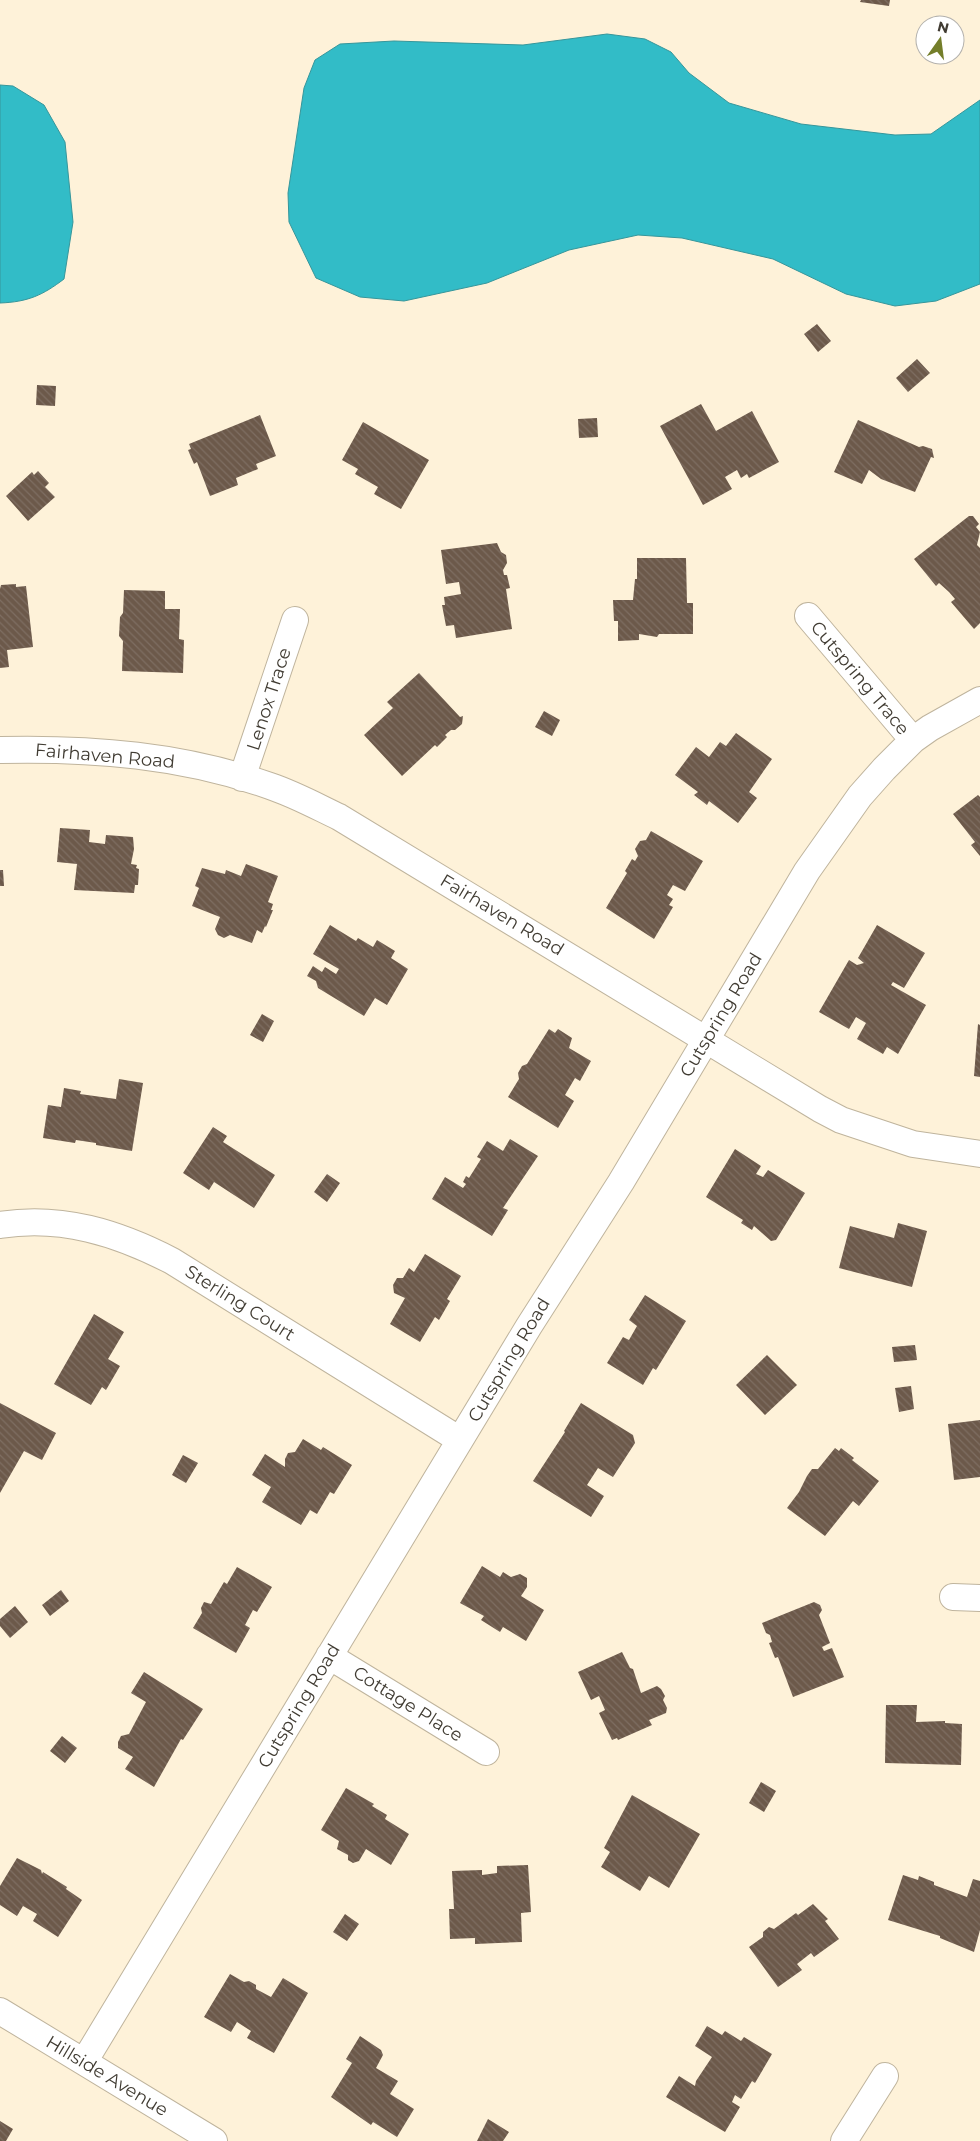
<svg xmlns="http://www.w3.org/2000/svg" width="980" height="2141" font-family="Montserrat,sans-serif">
	<defs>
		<pattern id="building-back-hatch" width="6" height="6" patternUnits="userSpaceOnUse" patternTransform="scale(1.25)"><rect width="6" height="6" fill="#6c594a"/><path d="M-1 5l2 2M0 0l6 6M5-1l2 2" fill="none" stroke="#7e6e62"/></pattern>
	</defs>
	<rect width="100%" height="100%" fill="#fef2d9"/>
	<path fill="#32bcc7" stroke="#36969b" d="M607 34 645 39 671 52 689 73 729 103 801 124 895 135 931 134 980 100V284L936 301 895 306 846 294 773 259 682 238 638 235 569 250 487 283 404 301 360 297 316 278 289 222 288 193 304 88 315 60 340 44 394 41 523 45Z
		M0 85 13 86 44 105 65 142 73 222 64 279C43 295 28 302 0 303Z"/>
	<path fill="url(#building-back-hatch)" d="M861 0H890L889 6 860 2Z
		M817 324 831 341 818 352 804 334Z
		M917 359 930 373 908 392 896 378Z
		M37 385 56 386 55 406 36 405Z
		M701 404 716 431 752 411 779 462 749 478 747 474 741 478 737 470 725 477 732 489 703 505 660 426Z
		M260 415 276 456 256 464 258 469 236 478 238 485 210 496 197 462 194 464 188 450 191 449 189 444Z
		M597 418 598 437 579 438 578 419Z
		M858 420 919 447 923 446 932 449 934 458 931 457 915 492 881 479 869 470 862 484 834 472Z
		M363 422 429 460 401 509 374 494 378 487 355 474 358 469 342 460Z
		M38 471 49 483 45 487 55 497 28 521 6 496 32 472 34 475Z
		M969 516H973L979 524 976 527 980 532 977 545 980 548V623L974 629 951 602 955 599 949 592 939 583 936 586 914 559Z
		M497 543 501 552 506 555 507 563 503 570 504 575H507L510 588 506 589 512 629 456 638 454 625 446 626 442 605H445L444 597 461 594 459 582 446 584 441 550Z
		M637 558H686L687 603H693V634H659L657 637 639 634V640L618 641V621H614L613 600H633L635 579H637Z
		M16 584V587L26 586 33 647 7 650 9 667 0 668V589L1 585Z
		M124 590 165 591V609H180L179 639 184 640 183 673 122 671 123 641 119 636 120 617 123 613Z
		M419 673 460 717 463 716 462 724 455 730H451L445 735 447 737 437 747 435 745 402 776 364 735 393 708 387 702Z
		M544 711 560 720 552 736 535 727Z
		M736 733 772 759 749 792 757 798 738 823 709 801 707 805 694 795 698 792 675 775 696 747 709 757 720 742 726 746Z
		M978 795 980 797V856L971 845 975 842 953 814Z
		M60 828 90 830 89 842 105 844 106 835 133 837 134 849 131 864 137 865 136 868 139 869 138 885H135L134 893 74 890 77 864 57 862Z
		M651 831 703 861 685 891 673 885 667 895 673 899 669 905 673 907 654 939 606 908 627 873 625 871 632 859 635 861 638 856 635 849 640 841 646 840Z
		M246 864 278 876 268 902 273 904 271 910H273L266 927 265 926 262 933 257 930 252 943 230 935 224 938 218 935 215 929 220 917 192 906 199 888 195 886 202 868 225 874 226 870 241 876Z
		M0 870H3L4 886H0Z
		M330 925 356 941 358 938 373 947 377 940 395 951 391 958 408 969 387 1005 375 998 364 1016 318 988 316 981 307 976 313 966 322 972 325 967 336 974 339 969 313 954Z
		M877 925 925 953 904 988 893 982 891 985 926 1005 898 1054 887 1047 883 1054 857 1039 866 1023 856 1017 849 1029 819 1012 849 960 857 965 864 963 858 958Z
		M262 1014 274 1021 263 1042 250 1035Z
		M978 1024 980 1025V1077L974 1076Z
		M549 1029 555 1033 558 1029 572 1038 569 1048 591 1061 580 1081 575 1078 565 1095 574 1101 558 1128 508 1097 519 1079 518 1073 522 1066 527 1064Z
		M119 1079 143 1083 132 1151 96 1145V1143L76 1140 75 1143 43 1138 48 1105 61 1107 64 1088 81 1091 80 1094 116 1099Z
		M213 1127 227 1136 223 1142 275 1175 254 1208 214 1182 209 1190 183 1173Z
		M510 1139 538 1156 503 1208 508 1210 492 1236 432 1199 445 1177 463 1188 466 1184 463 1182 466 1176 469 1178 481 1159 477 1157 487 1141 503 1151Z
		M735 1149 761 1166 756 1174 763 1177 768 1170 805 1193 776 1240 771 1241 754 1226 752 1230 741 1223 743 1220 706 1197Z
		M327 1174 340 1183 327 1202 314 1192Z
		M898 1223 927 1231 912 1287 839 1268 850 1226 894 1238Z
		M425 1254 461 1276 447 1299 450 1301 439 1320 435 1317 420 1342 390 1324 405 1298 394 1293 393 1285 397 1278H403L409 1268 414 1272Z
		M645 1295 686 1321 656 1370 653 1368 643 1385 607 1363 623 1337 629 1340 637 1326 629 1320Z
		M94 1314 124 1332 108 1359 120 1366 106 1390 102 1387 91 1405 54 1384Z
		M915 1345 917 1360 894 1362 892 1347Z
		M767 1355 797 1385 765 1415 736 1385Z
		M911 1386 914 1409 899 1412 895 1388Z
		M0 1403 56 1433 42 1460 24 1451 0 1493Z
		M581 1403 633 1435 635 1443 613 1477 598 1468 587 1485 604 1496 591 1517 533 1481 565 1432 564 1431Z
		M980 1420V1477L954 1480 948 1424Z
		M303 1439 321 1450 323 1447 352 1465 334 1494 330 1492 317 1514 310 1510 301 1525 262 1502 271 1487 252 1475 265 1454 285 1467V1459L288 1453 295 1452Z
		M835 1448 839 1451 841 1448 854 1458 852 1460 879 1481 859 1506 853 1501 825 1536 787 1508 799 1492 807 1476 812 1469H818Z
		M183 1455 198 1463 186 1483 172 1475Z
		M482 1566 500 1577 503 1572 511 1577 520 1574 527 1578V1587L521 1596 544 1610 526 1641 503 1627 500 1632 481 1620 484 1616 460 1603Z
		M237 1567 272 1587 257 1612 253 1610 245 1625 250 1628 236 1653 193 1628 202 1613 201 1608 204 1602 211 1604 224 1582 227 1584Z
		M61 1590 69 1601 50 1616 42 1605Z
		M814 1602 820 1605 822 1610 819 1615 830 1643 822 1647 824 1651 832 1648 844 1677 793 1697 778 1657 775 1658 769 1643 772 1642 770 1635 766 1633 762 1623Z
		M15 1606 28 1622 10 1638 0 1626V1619Z
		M622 1652 630 1668 633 1669 641 1693 657 1686 661 1689 665 1696 663 1700 667 1708 666 1713 649 1720 652 1725 618 1740 617 1738 612 1740 599 1713 605 1710 599 1696 591 1700 578 1672Z
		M144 1672 203 1709 183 1740 181 1739 154 1787 125 1769 133 1757 118 1748V1742L121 1736 129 1734 146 1702 131 1693Z
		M886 1705H917L916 1722 945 1721V1723L962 1724 961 1765 885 1763Z
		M62 1736 77 1748 65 1763 50 1751Z
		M761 1782 776 1791 764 1812 749 1803Z
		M346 1788 374 1804 372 1806 387 1815 385 1819 409 1834 391 1865 366 1849 359 1861 353 1863 348 1860V1855L337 1849 339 1841 321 1830Z
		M632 1795 700 1834 669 1888 649 1876 640 1891 601 1867 610 1852 604 1848Z
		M17 1858 41 1870 42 1874 43 1872 67 1887 66 1889 82 1900 58 1937 33 1921 37 1914 23 1906 17 1916 0 1905V1886Z
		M528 1865 531 1912 521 1913 522 1942 475 1944V1938L450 1939 449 1909H454L452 1871 482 1870V1875L497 1873V1866Z
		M903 1875 918 1880 919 1876 934 1882V1885L967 1897 973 1879 980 1881V1930L974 1952 940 1938V1936L888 1920Z
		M813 1904 828 1919 825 1921 839 1939 814 1957 811 1953 797 1964 802 1970 778 1987 749 1947 763 1937V1932L769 1927 774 1929 796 1913 798 1915Z
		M345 1914 359 1924 347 1941 333 1932Z
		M230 1974 244 1982 249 1981 256 1985V1989L271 1997 283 1978 308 1993 274 2053 247 2038 251 2031 237 2022 231 2032 204 2017Z
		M707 2026 722 2035 725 2031 741 2041 744 2037 772 2054 755 2083 752 2081 741 2099 735 2095 732 2102 740 2107 725 2132 666 2097 679 2076 695 2086 696 2081 712 2057 695 2046Z
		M360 2036 381 2050 383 2055 376 2068 398 2081 390 2094 414 2109 397 2137 373 2122 371 2125 331 2097 352 2063 346 2059Z
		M488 2119 509 2132 503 2141H477Z
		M0 2121 13 2129 6 2141H0Z"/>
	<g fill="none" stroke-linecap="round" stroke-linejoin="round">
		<defs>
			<path id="minor" d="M808 616 913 740
				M0 750C92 748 183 755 270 786 294 794 316 806 339 817L820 1109 841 1120 913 1144 980 1154
				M242 778 295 620
				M0 1225C61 1215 118 1233 172 1261L460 1440
				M953 1597 980 1598
				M329 1656 486 1752
				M0 2011 214 2141
				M84 2062 529 1326 621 1182 807 871 860 796 884 769 913 740 930 728 980 700
				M844 2141 885 2076"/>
		</defs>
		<use href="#minor" stroke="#bfb49d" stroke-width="28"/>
		<use href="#minor" stroke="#fff" stroke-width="26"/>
	</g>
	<g text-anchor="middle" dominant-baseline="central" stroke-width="5" stroke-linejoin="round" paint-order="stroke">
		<g font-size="18" fill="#413c33" stroke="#fff">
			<text transform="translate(860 678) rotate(50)">Cutspring Trace</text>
			<text transform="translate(269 699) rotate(-72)">Lenox Trace</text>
			<text transform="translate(105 756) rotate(5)">Fairhaven Road</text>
			<text transform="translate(502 915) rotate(31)">Fairhaven Road</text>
			<text transform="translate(721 1015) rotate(-59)">Cutspring Road</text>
			<text transform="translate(240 1303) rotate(32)">Sterling Court</text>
			<text transform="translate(509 1360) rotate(-59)">Cutspring Road</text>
			<text transform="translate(408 1704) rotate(32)">Cottage Place</text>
			<text transform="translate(299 1706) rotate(-59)">Cutspring Road</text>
			<text transform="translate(107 2076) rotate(31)">Hillside Avenue</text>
		</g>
	</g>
	<g transform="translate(940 40) rotate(14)"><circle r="24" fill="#ffffff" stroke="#b3b1ad"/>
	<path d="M0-4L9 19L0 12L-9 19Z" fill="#747e2a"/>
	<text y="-8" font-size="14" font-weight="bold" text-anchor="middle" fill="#413c33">N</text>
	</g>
</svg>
